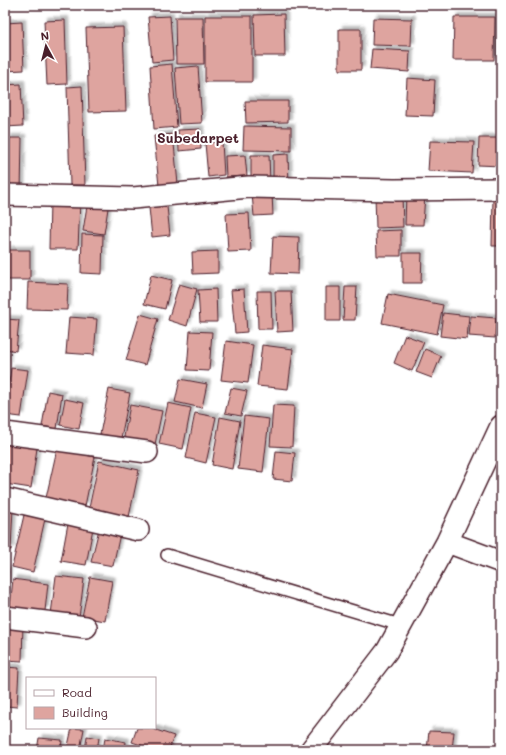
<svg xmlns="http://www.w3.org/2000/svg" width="506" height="755" font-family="Mali,sans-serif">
	<defs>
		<filter id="shadow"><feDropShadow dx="3.5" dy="-3.5" stdDeviation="1" flood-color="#0004"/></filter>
	</defs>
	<rect width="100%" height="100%" fill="#fff"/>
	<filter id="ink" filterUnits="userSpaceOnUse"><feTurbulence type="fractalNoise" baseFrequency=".025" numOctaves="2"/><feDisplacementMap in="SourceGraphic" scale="8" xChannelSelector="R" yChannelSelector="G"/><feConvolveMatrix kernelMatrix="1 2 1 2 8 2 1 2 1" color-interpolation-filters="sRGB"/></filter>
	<g filter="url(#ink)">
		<path fill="#dea49f" stroke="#4a1f2b" filter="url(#shadow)" d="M284 14 285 56H255L254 15Z
			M170 16 173 60 152 62 148 17Z
			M205 16H252V82H205Z
			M175 17H203L204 64H176Z
			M454 17H495L494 60H453Z
			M373 18 412 19 411 46 372 45Z
			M65 20 67 84 47 85 44 21Z
			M22 22 24 70 5 71V23Z
			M498 26H501V106H498Z
			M123 27 126 111 89 112 86 28Z
			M339 29H361V70H339Z
			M372 49 410 51 409 72 370 69Z
			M172 64 177 127 154 129 150 66Z
			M198 66 202 123 179 124 175 68Z
			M407 78 435 80 433 116 405 115Z
			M21 84 23 126 5 127V85Z
			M82 86 85 185H70L67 87Z
			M245 101H288V122L246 123Z
			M244 126 291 127V151L243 150Z
			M200 129 201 149 179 151 178 130Z
			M173 134 178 184 159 186 154 136Z
			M8 138H22L21 193H7Z
			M479 138H501V166L478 165Z
			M430 141 474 142 472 173 428 171Z
			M222 142 224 175 208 177 205 143Z
			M288 154 289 185H273V155Z
			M245 155 247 176 226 177 225 156Z
			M251 155H269L270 182H251Z
			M272 193 273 215 254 216 252 194Z
			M406 193 425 194 423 225H405Z
			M402 195 403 227 376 228 375 196Z
			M166 197 170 235 152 237 148 198Z
			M493 197H501V246H492Z
			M88 199 109 202 104 234 83 231Z
			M50 200 80 201 78 249H49Z
			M249 213 251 251 228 252 226 214Z
			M401 230V256H377L376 231Z
			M82 234 103 235 102 274 81 273Z
			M273 236 299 237 298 274 271 273Z
			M7 250H30V280H7Z
			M218 251V273L193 274 192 252Z
			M403 253H422L421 283H403Z
			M151 275 172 280 165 309 144 304Z
			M28 282 68 284 67 310 27 309Z
			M179 284 197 289 187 326 168 320Z
			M326 287H340V321H326Z
			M345 287H357L355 320H343Z
			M216 289 217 322H200L198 290Z
			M244 289 247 332 235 333 231 290Z
			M257 291H271L272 329H258Z
			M275 291H291L293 331 277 332Z
			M388 294 443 305 437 334 382 323Z
			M443 313 469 316 467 339 440 336Z
			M140 314 158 319 145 365 126 360Z
			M471 316 496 318 495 338 469 336Z
			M69 317 97 319 94 355 66 353Z
			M5 319 19 320 16 351 5 349Z
			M190 331 212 332 209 371 187 370Z
			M405 335 424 342 412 371 394 363Z
			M226 341 253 345 248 383 221 380Z
			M262 345 293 349 288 389 257 386Z
			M425 349 441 356 432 378 416 372Z
			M5 355H8L5 385Z
			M11 368 28 370 21 417 5 415Z
			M180 379 207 384 202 408 175 402Z
			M231 388 247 391 241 416 225 413Z
			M109 389 130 393 121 438 100 434Z
			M48 391 62 394 57 429 42 426Z
			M65 399 84 403 79 429 60 425Z
			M168 403 191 408 183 449 159 444Z
			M130 405 162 411 154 449 123 442Z
			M273 405 294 406 292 447 270 446Z
			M195 413 216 417 206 463 186 458Z
			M244 416 269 419 263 472 238 469Z
			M220 417 240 421 232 469 212 465Z
			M5 438 38 442 31 488 5 484Z
			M57 449 95 457 85 506 46 498Z
			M276 451 295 453 292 481 273 479Z
			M99 461 139 470 129 517 89 508Z
			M5 508H13L11 550H5Z
			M24 515 45 519 33 572 12 567Z
			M69 518 94 523 86 565 61 561Z
			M99 529 120 534 113 566 91 562Z
			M5 571H8L5 604Z
			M56 576 84 579 79 618 51 614Z
			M90 577 112 581 105 621 82 617Z
			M13 579 48 584 45 611 10 607Z
			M5 624H23L22 661 5 660Z
			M5 667 19 668 17 707 5 706Z
			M72 728 84 729 80 750H67Z
			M137 728H150L174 736 169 750H155L132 742Z
			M429 731 454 732 452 750H427Z
			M87 736 99 738 97 750H85Z
			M39 738 62 740 61 750H37Z
			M105 738 126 742 125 750H103Z"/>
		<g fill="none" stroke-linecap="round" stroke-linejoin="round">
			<defs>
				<path id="lane" d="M167 555 400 625"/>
				<path id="street" d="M5 195 133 198 249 187 394 190 501 189
					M5 433 147 452
					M5 499 138 530
					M447 542 501 562
					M5 617 86 627
					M311 750 387 651 447 542 501 426"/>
			</defs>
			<use href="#lane" stroke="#4a1f2b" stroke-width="14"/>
			<use href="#street" stroke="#4a1f2b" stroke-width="24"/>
			<use href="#lane" stroke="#fff" stroke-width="11"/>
			<use href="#street" stroke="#fff" stroke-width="21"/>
		</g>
	</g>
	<g text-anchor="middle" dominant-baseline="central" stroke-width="4" stroke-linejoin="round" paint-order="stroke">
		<g font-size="14" font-weight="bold" fill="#4a1f2b" stroke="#fff">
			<text x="198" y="137">Subedarpet</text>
		</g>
	</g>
	<rect width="506" height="755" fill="none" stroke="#fff" stroke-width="20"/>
	<rect x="10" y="10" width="486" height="735" fill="none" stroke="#4a1f2b" stroke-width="1.5" filter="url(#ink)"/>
	<rect x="26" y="677" width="130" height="52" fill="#ffffff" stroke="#b7a5aa"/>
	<rect x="34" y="690" width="20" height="6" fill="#ffffff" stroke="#b7a5aa"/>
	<text x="62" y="697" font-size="12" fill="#4a1f2b">Road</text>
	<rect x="34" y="707" width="20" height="12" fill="#dea49f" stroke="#b7a5aa"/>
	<text x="62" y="717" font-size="12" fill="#4a1f2b">Building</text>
	<g transform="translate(46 46) rotate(353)" stroke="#ffffff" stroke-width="3" paint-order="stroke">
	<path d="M0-3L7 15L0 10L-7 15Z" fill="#4a1f2b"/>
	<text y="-6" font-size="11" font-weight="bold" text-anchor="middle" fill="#4a1f2b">N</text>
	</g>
</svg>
